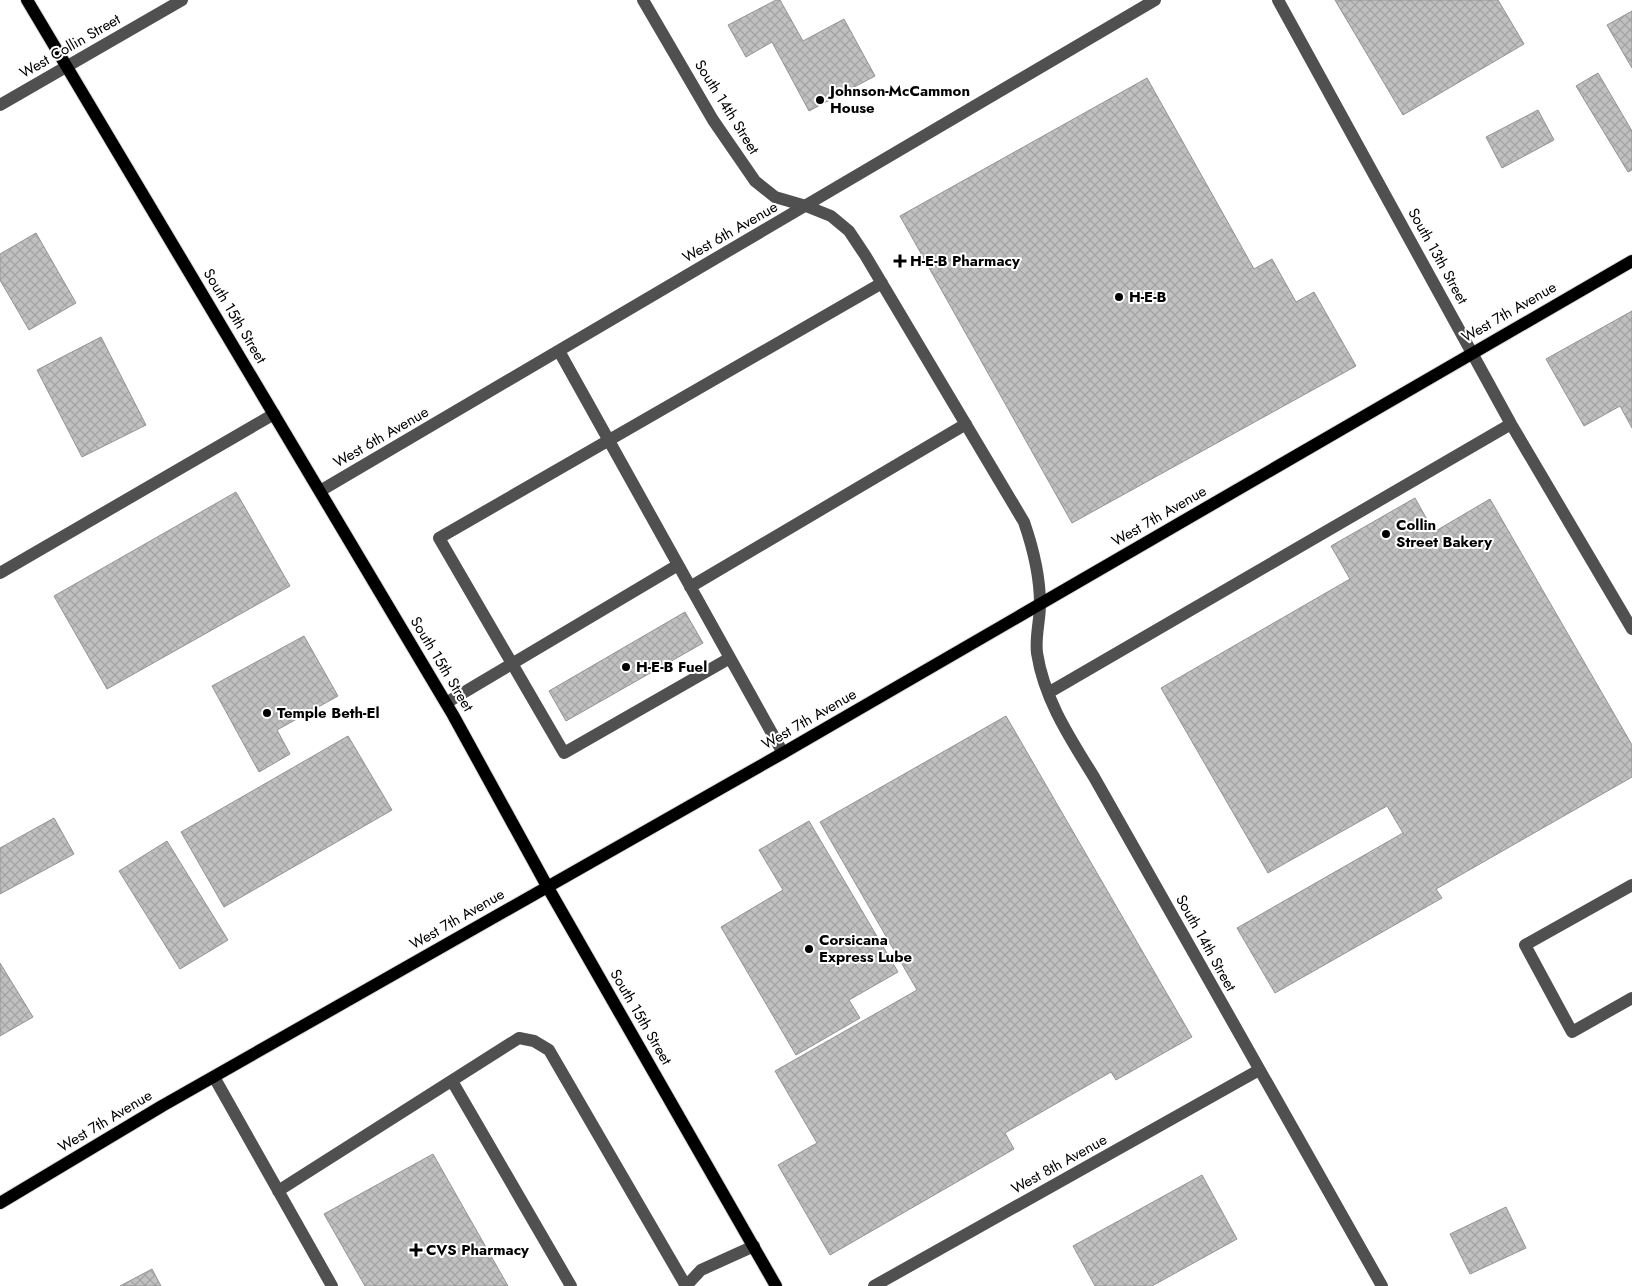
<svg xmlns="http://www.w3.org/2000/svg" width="1632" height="1286" font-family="Jost,sans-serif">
	<defs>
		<pattern id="building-cross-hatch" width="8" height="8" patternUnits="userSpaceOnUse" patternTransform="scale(1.25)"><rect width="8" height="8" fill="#c0c0c0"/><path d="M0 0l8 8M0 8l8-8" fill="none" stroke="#a3a3a3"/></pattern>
	</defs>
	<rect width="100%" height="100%" fill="#fff"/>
	<path fill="url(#building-cross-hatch)" stroke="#949494" d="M776 0H780L803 41 844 19 875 76 809 111 772 42 746 57 728 25Z
		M1335 0H1498L1524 44 1403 115Z
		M1632 11V68L1607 25Z
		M1598 73 1632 131V170L1628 172 1576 86Z
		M1147 78 1254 269 1272 259 1296 302 1314 292 1356 366 1072 523 900 216Z
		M1538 110 1554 140 1502 168 1486 137Z
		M36 233 76 303 29 330 0 280V254Z
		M1632 311V428L1620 406 1584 426 1546 359Z
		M101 337 146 425 82 457 37 370Z
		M236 492 290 586 107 689 54 596Z
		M1415 498 1434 532 1490 499 1632 745V777L1436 889 1442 898 1275 993 1237 928 1403 833 1387 806 1268 873 1161 688 1350 579 1331 546Z
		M685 612 703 643 566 721 549 691Z
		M304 636 338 696 277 730 290 754 259 772 212 686Z
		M1006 716 1192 1037 1116 1080 1111 1072 1005 1133 1014 1149 830 1255 778 1165 817 1143 775 1071 917 990 820 822Z
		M348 736 392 810 224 907 181 832Z
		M54 818 74 854 0 894V848Z
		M809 821 898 972 849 1000 860 1018 796 1055 721 927 783 890 759 850Z
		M167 841 228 940 180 969 119 871Z
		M0 963 33 1017 0 1036Z
		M433 1154 508 1286H365L324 1214Z
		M1202 1175 1237 1239 1152 1286H1095L1073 1246Z
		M1506 1207 1526 1248 1470 1274 1450 1234Z
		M152 1269 161 1286H120Z"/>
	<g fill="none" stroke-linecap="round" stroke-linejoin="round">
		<defs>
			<path id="major" d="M27 0 453 715 547 886 776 1286
				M0 1203 162 1106 783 753 1632 261"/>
		</defs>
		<use href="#major" stroke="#dbdbdb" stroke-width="14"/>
		<path stroke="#505050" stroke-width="12" d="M643 0 713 120 755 181 775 197 806 206 831 216 849 231 865 255 1024 522C1033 548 1040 576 1040 604 1040 621 1035 636 1037 653 1044 699 1070 738 1094 777L1382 1286
			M1278 0 1511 424 1632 629
			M0 105 182 0
			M559 351 783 753
			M320 491 1155 0
			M0 573 274 414
			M690 587 966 424
			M730 658 564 753 439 538 882 283
			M1048 693 1511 424
			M446 703 678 565
			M1632 885 1525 945 1572 1032 1632 998
			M214 1077 332 1286
			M452 1081 571 1286
			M278 1191 519 1038 534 1041 549 1050 686 1286
			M686 1286 701 1270 754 1246
			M874 1286 1259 1070"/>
		<use href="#major" stroke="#000" stroke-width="12"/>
	</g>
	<g fill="#000" stroke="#fff" stroke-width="2">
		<circle cx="820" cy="100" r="5"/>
		<path d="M897.5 253.5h5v5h5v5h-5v5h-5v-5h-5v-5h5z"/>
		<circle cx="1119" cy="297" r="5"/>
		<circle cx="1386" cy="534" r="5"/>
		<circle cx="626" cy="667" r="5"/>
		<circle cx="267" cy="713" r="5"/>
		<circle cx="809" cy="949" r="5"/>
		<path d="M413.5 1242.5h5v5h5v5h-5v5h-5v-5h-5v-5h5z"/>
	</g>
	<g text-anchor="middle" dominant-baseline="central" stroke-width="4" stroke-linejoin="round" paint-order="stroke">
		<g font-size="15" fill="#000" stroke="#fff">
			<text transform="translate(70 46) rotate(-30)">West Collin Street</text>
			<text transform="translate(727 107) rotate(58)">South 14th Street</text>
			<text transform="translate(730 232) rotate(-30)">West 6th Avenue</text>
			<text transform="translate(1438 256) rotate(61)">South 13th Street</text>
			<text transform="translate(1509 312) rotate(-30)">West 7th Avenue</text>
			<text transform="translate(235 316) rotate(59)">South 15th Street</text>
			<text transform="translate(381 437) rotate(-30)">West 6th Avenue</text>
			<text transform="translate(1159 516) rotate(-30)">West 7th Avenue</text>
			<text transform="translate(442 664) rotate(59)">South 15th Street</text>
			<text transform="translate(809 719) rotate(-30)">West 7th Avenue</text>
			<text transform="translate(457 919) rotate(-30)">West 7th Avenue</text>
			<text transform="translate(1206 943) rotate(61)">South 14th Street</text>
			<text transform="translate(641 1017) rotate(60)">South 15th Street</text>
			<text transform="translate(105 1121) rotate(-31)">West 7th Avenue</text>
			<text transform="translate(1059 1164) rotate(-29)">West 8th Avenue</text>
		</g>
		<g font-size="15" font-weight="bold" fill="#000" stroke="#fff" text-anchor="start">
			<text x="830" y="91">Johnson-McCammon<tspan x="830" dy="17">House</tspan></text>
			<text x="910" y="261">H-E-B Pharmacy</text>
			<text x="1129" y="297">H-E-B</text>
			<text x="1396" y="525">Collin<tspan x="1396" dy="17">Street Bakery</tspan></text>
			<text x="636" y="667">H-E-B Fuel</text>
			<text x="277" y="713">Temple Beth-El</text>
			<text x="819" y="940">Corsicana<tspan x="819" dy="17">Express Lube</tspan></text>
			<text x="426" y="1250">CVS Pharmacy</text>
		</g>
	</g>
</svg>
